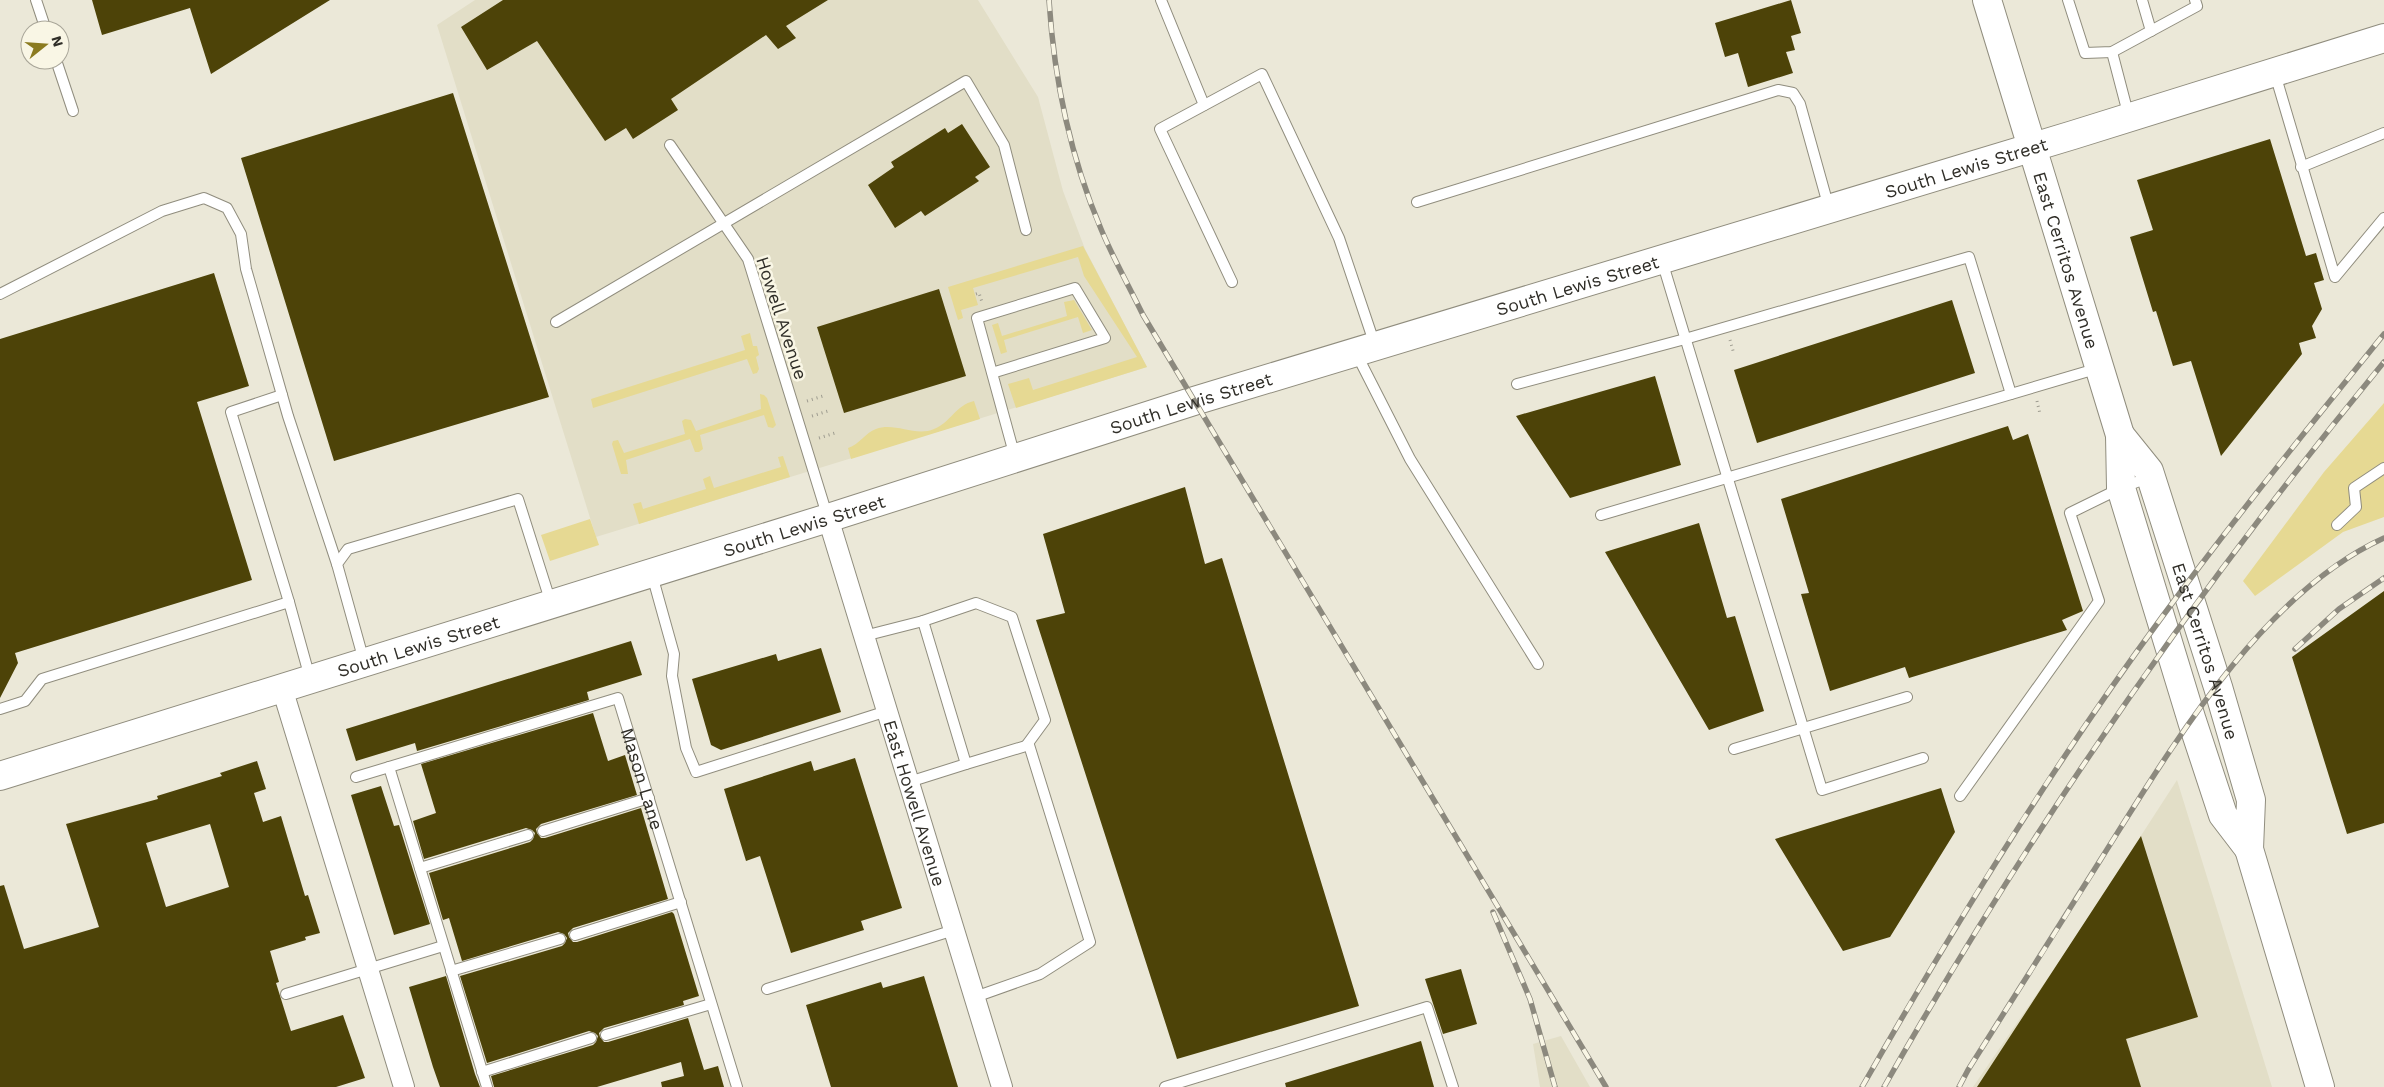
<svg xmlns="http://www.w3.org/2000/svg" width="2384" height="1087" font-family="'Work Sans',sans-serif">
	<rect width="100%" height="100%" fill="#ebe8d8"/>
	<path fill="#e2dec7" d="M475 0H978L1038 97 1063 191 1085 249 1147 367 596 537 437 25Z
		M2177 780 2272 1087H1973L2069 947Z
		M1561 1036 1590 1087H1540L1533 1044Z"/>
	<path fill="#e6d993" d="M1083 246 1147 367 1016 408 1008 384 1029 378 1033 390 1137 357 1084 276 1078 257 973 288 978 305 961 310 963 318 958 320 948 287Z
		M1074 300 1092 330 1083 333 1078 317 1004 340 1007 352 1001 354 992 325 998 323 1002 336 1067 316 1064 302Z
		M750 333 753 346H757L759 355 756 357 759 369 757 373 753 374 747 359 593 408 591 399 745 350 741 336Z
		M760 394 764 395 767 398 776 425 773 428 768 427 764 415 700 435 703 449 699 452H695L690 439 626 460 628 474H621L612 444 613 441 618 440 624 453 685 434 682 421 685 419 691 420 696 431 761 409Z
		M974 401 980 419 851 459 848 448C860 444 865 433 876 429 895 422 915 437 934 429 950 423 956 405 974 401Z
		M2384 403V517L2343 532 2255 596 2243 581 2324 472Z
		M783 456 790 477 639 524 633 504 641 502 643 509 706 489 703 479 710 476 714 488 781 467 778 457Z
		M590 519 599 545 550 561 541 535Z"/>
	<path fill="#4d4308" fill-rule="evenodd" d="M92 0H330L211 74 190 8 102 35Z
		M503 0H828L786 26 796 38 778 49 766 35 671 99 678 110 633 139 626 128 605 141 537 41 487 70 461 27Z
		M1791 0 1801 33 1791 36 1795 50 1786 52 1793 73 1748 87 1738 53 1725 57 1715 23Z
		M453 93 549 397 334 461 241 158Z
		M962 124 990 167 975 177 979 181 925 216 921 211 895 228 868 185 894 167 891 162 945 128 948 133Z
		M2270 139 2306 256 2316 253 2324 280 2314 283 2322 309 2312 326 2316 338 2299 343 2302 354 2221 456 2191 361 2173 366 2156 311 2153 312 2130 237 2153 230 2137 180Z
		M214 273 249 386 197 402 252 580 15 653 18 663 0 698V339Z
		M939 289 966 376 844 413 817 327Z
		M1952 300 1975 373 1757 443 1734 370Z
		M1655 376 1681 465 1570 498 1516 416Z
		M2008 426 2013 440 2028 434 2083 611 2062 620 2067 630 1909 678 1905 667 1830 691 1801 594 1809 593 1781 499Z
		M1185 487 1205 564 1222 558 1359 1006 1177 1059 1036 620 1065 613 1043 534Z
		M1699 523 1727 618 1735 616 1764 711 1709 730 1605 552Z
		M2384 591V823L2347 834 2292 657Z
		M631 641 642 675 587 692 589 700 417 751 415 743 356 761 346 729Z
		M821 648 841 712 721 750 711 745 692 679 776 654 778 661Z
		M593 713 608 761 625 755 637 795 541 824 536 829 537 833 541 838H545L641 808 668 899 573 928 568 933 569 937 573 942H577L672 912 674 914 699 996 683 1001 684 1005 604 1028 599 1033 600 1037 604 1042H608L688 1018 704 1070 718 1066 724 1087H662L661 1082 684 1076 681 1062 597 1087H494L491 1076 593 1045 596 1042 598 1036 595 1033 589 1031 487 1063 460 976 562 946 565 943 567 938 564 934 558 932 462 961 449 918 443 920 429 873 530 842 533 839 535 833 532 830 526 828 424 859 413 821 436 813 421 764Z
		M855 758 902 908 861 921 864 930 791 953 760 856 746 861 724 789 811 761 814 771Z
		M257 761 266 789 254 793 263 822 281 816 305 896 308 895 320 933 305 937 306 940 270 951 279 982 276 983 291 1031 343 1015 365 1078 336 1087H0V886L4 885 24 949 99 927 66 824 158 799 157 796 222 776 220 773ZM210 824 229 887 166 907 146 843Z
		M381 786 394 826 399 825 430 924 394 935 351 795Z
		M1941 788 1955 832 1890 937 1843 951 1775 839Z
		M2141 836 2198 1017 2126 1039 2141 1087H1977Z
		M1461 969 1477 1024 1443 1034 1425 979Z
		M446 976 475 1074 480 1087H440L433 1067 409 987Z
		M924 976 958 1087H831L806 1005 881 982 883 988Z
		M1421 1041 1434 1087H1286L1285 1083Z"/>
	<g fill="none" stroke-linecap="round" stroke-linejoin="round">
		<defs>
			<g id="lane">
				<path d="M36 0 46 30"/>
				<path d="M1161 0 1204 105"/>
				<path d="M2068 0 2085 53 2112 52 2197 6 2195 0"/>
				<path d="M2142 0 2151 31"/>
				<path d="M2112 52 2129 117"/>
				<path d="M56 60 73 111"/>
				<path d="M2275 74 2335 277 2384 218"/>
				<path d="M670 145 748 259 828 518"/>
				<path d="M2301 167 2384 133"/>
				<path d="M1417 202 1778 90 1793 93 1800 104 1829 208"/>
				<path d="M1662 261 1822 790 1923 758"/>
				<path d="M1232 282 1160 129 1262 74 1339 238 1375 345"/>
				<path d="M0 294 162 211 204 198 227 208 241 234 246 269 288 416 337 564"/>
				<path d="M556 322 966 81 1004 145 1026 230"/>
				<path d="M1356 353 1410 459 1538 664"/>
				<path d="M992 373 1105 338 1075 288 977 318 1015 457"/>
				<path d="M1517 384 1685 339 1969 257 2011 394"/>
				<path d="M282 395 231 412 289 602"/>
				<path d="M1601 515 2099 368"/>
				<path d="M2337 525 2356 507 2354 488 2384 468"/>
				<path d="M652 575 674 654 672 676 686 748 696 772 887 711"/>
				<path d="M923 621 976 603 1012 617 1045 720 1026 746"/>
				<path d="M864 636 923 621 966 764 909 782"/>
				<path d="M364 661 337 564 348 549 518 499 551 603"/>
				<path d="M0 709 25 701 42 679 289 602 310 678"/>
				<path d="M1734 749 1907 697"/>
				<path d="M966 764 1029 745 1090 942 1040 974 975 997"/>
				<path d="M389 767 487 1087"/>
				<path id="s1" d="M356 777 618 698 737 1087"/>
				<path d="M1960 796 2099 601 2070 513 2121 488 2150 477"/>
				<path d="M543 831 649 798"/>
				<path d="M420 868 528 835"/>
				<path d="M575 935 681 902"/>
				<path d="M451 971 560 939"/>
				<path d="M767 989 954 930"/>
				<path d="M286 994 443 946"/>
				<path d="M606 1035 711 1004"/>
				<path d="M482 1072 591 1038"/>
				<path d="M1165 1087 1427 1007 1453 1087"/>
			</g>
			<g id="street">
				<path id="s2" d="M828 518 1002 1087"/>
				<path d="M282 688 404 1087"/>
			</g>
			<g id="secondary">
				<path id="s3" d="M1987 0 2120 435 2121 488 2192 721 2223 815 2249 849"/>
				<path id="s4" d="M2120 435 2149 471 2218 687 2251 800 2249 849 2320 1087"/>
				<path id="s5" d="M0 776 828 518 1194 401 2073 135 2384 38"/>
			</g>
		</defs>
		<use href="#lane" stroke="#908d7e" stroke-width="12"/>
		<use href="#street" stroke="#908d7e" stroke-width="22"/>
		<use href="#secondary" stroke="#908d7e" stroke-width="30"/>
		<path stroke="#9e9c90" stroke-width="3" stroke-dasharray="1 4" stroke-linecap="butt" d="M976 294 979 293 982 302
			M1730 340 1734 354
			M807 401 823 396
			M2037 401 2040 414
			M812 416 828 411
			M819 438 835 433"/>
		<use href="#lane" stroke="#fff" stroke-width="10"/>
		<use href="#street" stroke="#fff" stroke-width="20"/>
		<use href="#secondary" stroke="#fff" stroke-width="28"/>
		<defs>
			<path id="rail" d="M1049 0C1054 79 1070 156 1101 229 1113 258 1129 286 1143 315L1606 1087
				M2295 649 2339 609 2384 578
				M1493 912 1530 999 1555 1087
				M1862 1087C1954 926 2052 766 2162 617 2233 520 2309 427 2384 334
				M1884 1087C2029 831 2197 589 2384 362
				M1959 1087 1968 1070C2012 1000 2057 930 2101 859 2171 748 2261 594 2384 538"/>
		</defs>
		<use href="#rail" stroke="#8c897e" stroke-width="5.5"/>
		<use href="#rail" stroke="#f9f6e5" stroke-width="4" stroke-dasharray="11" stroke-linecap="butt"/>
	</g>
	<g text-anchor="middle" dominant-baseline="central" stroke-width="5" stroke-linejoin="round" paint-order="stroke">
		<g font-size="18" fill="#302e28" stroke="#f9f6e5">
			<text stroke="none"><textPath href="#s5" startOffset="2058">South Lewis Street</textPath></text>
			<text stroke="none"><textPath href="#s3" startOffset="272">East Cerritos Avenue</textPath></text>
			<text stroke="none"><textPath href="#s5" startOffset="1652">South Lewis Street</textPath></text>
			<text transform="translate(782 318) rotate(72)">Howell Avenue</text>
			<text stroke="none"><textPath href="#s5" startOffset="1248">South Lewis Street</textPath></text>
			<text stroke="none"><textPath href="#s5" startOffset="842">South Lewis Street</textPath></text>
			<text stroke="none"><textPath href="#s5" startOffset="438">South Lewis Street</textPath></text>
			<text stroke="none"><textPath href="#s4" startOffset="235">East Cerritos Avenue</textPath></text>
			<text stroke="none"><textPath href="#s1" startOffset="358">Mason Lane</textPath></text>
			<text stroke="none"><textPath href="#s2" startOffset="298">East Howell Avenue</textPath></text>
		</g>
	</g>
	<g transform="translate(45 45) rotate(73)"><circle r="24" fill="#f9f6e5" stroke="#a9a699"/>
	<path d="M0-4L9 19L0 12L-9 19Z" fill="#8b7b20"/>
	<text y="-8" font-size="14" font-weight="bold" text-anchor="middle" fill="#302e28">N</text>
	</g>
</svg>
